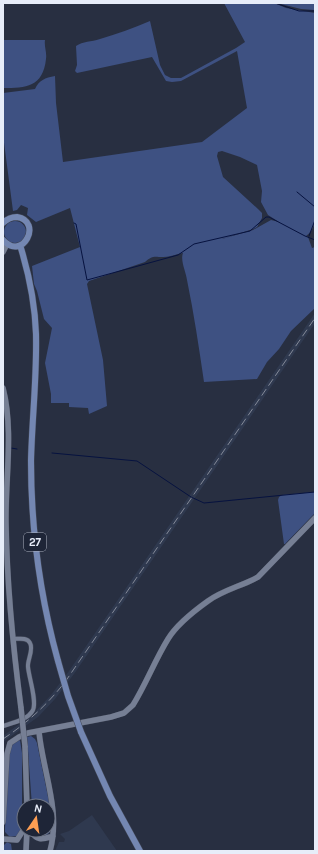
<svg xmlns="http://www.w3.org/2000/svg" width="318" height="854" font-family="Karla,sans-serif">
	<rect width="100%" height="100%" fill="#282f41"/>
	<path fill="#2f394f" d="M315 313V323L74 674 55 699 38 717 3 742V736L34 713 51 695 69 671Z
		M92 815 117 851H55L59 842H64L65 839 60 834 69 831Z"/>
	<path fill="#3e5182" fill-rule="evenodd" d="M224 3H274L286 8 315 13V198H314C315 211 318 228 306 236L308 237 312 248 315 247V308L291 331 279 349 267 362 257 379 204 382C199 348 194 314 187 280 186 272 180 260 183 253 177 254 170 257 163 257 154 257 153 255 145 262L89 281 87 284 103 360 107 406 89 414 88 408 69 407V403H51V394L45 363 52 328 44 319 37 291 34 284 32 266 80 247 70 208 36 222 27 215 28 208 21 205 17 210 13 211 3 135V93L35 89C39 80 45 78 55 76L56 103 63 162 202 142 247 108 237 51 181 81 172 82 166 81 152 57 77 73 75 71 77 65 76 46C83 41 91 42 100 39 117 34 134 28 150 21L160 65 165 75 171 78H181L236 48 245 42ZM222 151 240 157 257 165 262 191 261 202 268 215 279 222 271 220 253 230 222 239 253 229 257 227 262 218V213L258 209 223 177 217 156 218 152Z
		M277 3H314V10L301 9Z
		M3 40H45C44 47 47 52 46 59 43 87 26 88 3 88Z
		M4 232a11 11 0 1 1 22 0a11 11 0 1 1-22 0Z
		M315 492V513L285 544H284L278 500 279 497 282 495Z
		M31 736 35 739 37 743 51 811 50 832 47 835 36 836 33 830H48V806H32L27 737Z
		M20 740 22 753V829L17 836 10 837 5 832V827L9 755 13 743Z
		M7 842 11 844 12 851H3L4 845Z"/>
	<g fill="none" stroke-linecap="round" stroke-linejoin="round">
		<path stroke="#06123f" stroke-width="1" d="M275 3 299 11H315
			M297 192 315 207
			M74 223 76 224 87 280 178 255 194 244 250 231 266 217H269L305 236 315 240
			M309 236 315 220
			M11 448 17 449
			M52 453 137 461 191 497 204 503 315 492"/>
		<defs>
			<path id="street" d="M3 726C12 723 28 720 33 710 37 701 29 678 28 667 27 660 34 650 30 643 27 637 19 639 13 639"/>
			<path id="secondary" d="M3 252 7 244
				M3 388C14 432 5 479 6 524 7 586 13 647 21 708
				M39 732C43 772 61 811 50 851
				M25 746 27 806
				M3 822 7 754 10 743 19 737 28 733 111 717 124 713 133 705C146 684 155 660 168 639 177 624 194 611 208 601 223 590 242 586 258 577L315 518
				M31 830C36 842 43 839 53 836
				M3 839 17 840 24 829
				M26 851 27 830"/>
			<path id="primary" d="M3 223C7 219 11 217 17 217 43 221 23 262 3 240
				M20 245C29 274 35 304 36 334 37 377 32 419 31 461 31 529 40 596 58 661
				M81 732 110 796 140 851"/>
		</defs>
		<use href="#street" stroke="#444a5a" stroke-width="5"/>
		<use href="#secondary" stroke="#444a5a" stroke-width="6"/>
		<use href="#primary" stroke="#444a5a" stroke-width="7"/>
		<use href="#street" stroke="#767f94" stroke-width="4"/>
		<use href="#secondary" stroke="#767f94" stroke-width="5.5"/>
		<use href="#primary" stroke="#7487b2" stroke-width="6"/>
		<path stroke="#848a99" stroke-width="1" stroke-dasharray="8 4" stroke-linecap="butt" d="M3 739C27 723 47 705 65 682L315 318"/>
		<defs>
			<path id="secondary-bridge" d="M21 708 25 746"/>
			<path id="primary-bridge" d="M58 661 68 696 81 732"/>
		</defs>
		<use href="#secondary-bridge" stroke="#444a5a" stroke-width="6" stroke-linecap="butt"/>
		<use href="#primary-bridge" stroke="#444a5a" stroke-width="7" stroke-linecap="butt"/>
		<use href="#secondary-bridge" stroke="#767f94" stroke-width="5.5"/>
		<use href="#primary-bridge" stroke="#7487b2" stroke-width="6"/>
	</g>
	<g text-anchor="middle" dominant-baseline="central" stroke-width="3.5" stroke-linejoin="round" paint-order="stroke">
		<rect fill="#1e2537" stroke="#abb1bf" stroke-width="1" x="24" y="533" width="22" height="18" rx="3"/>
		<g font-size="11" font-weight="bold" fill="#e7edf9">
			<text x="35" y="542">27</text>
		</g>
	</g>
	<rect width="318" height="854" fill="none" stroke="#e7edf9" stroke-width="8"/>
	<g transform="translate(36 818) rotate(13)"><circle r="19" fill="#1e2537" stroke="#6e7585"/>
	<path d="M0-3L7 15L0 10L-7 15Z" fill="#fc9d53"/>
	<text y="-6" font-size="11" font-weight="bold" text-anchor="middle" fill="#e7edf9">N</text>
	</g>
</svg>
